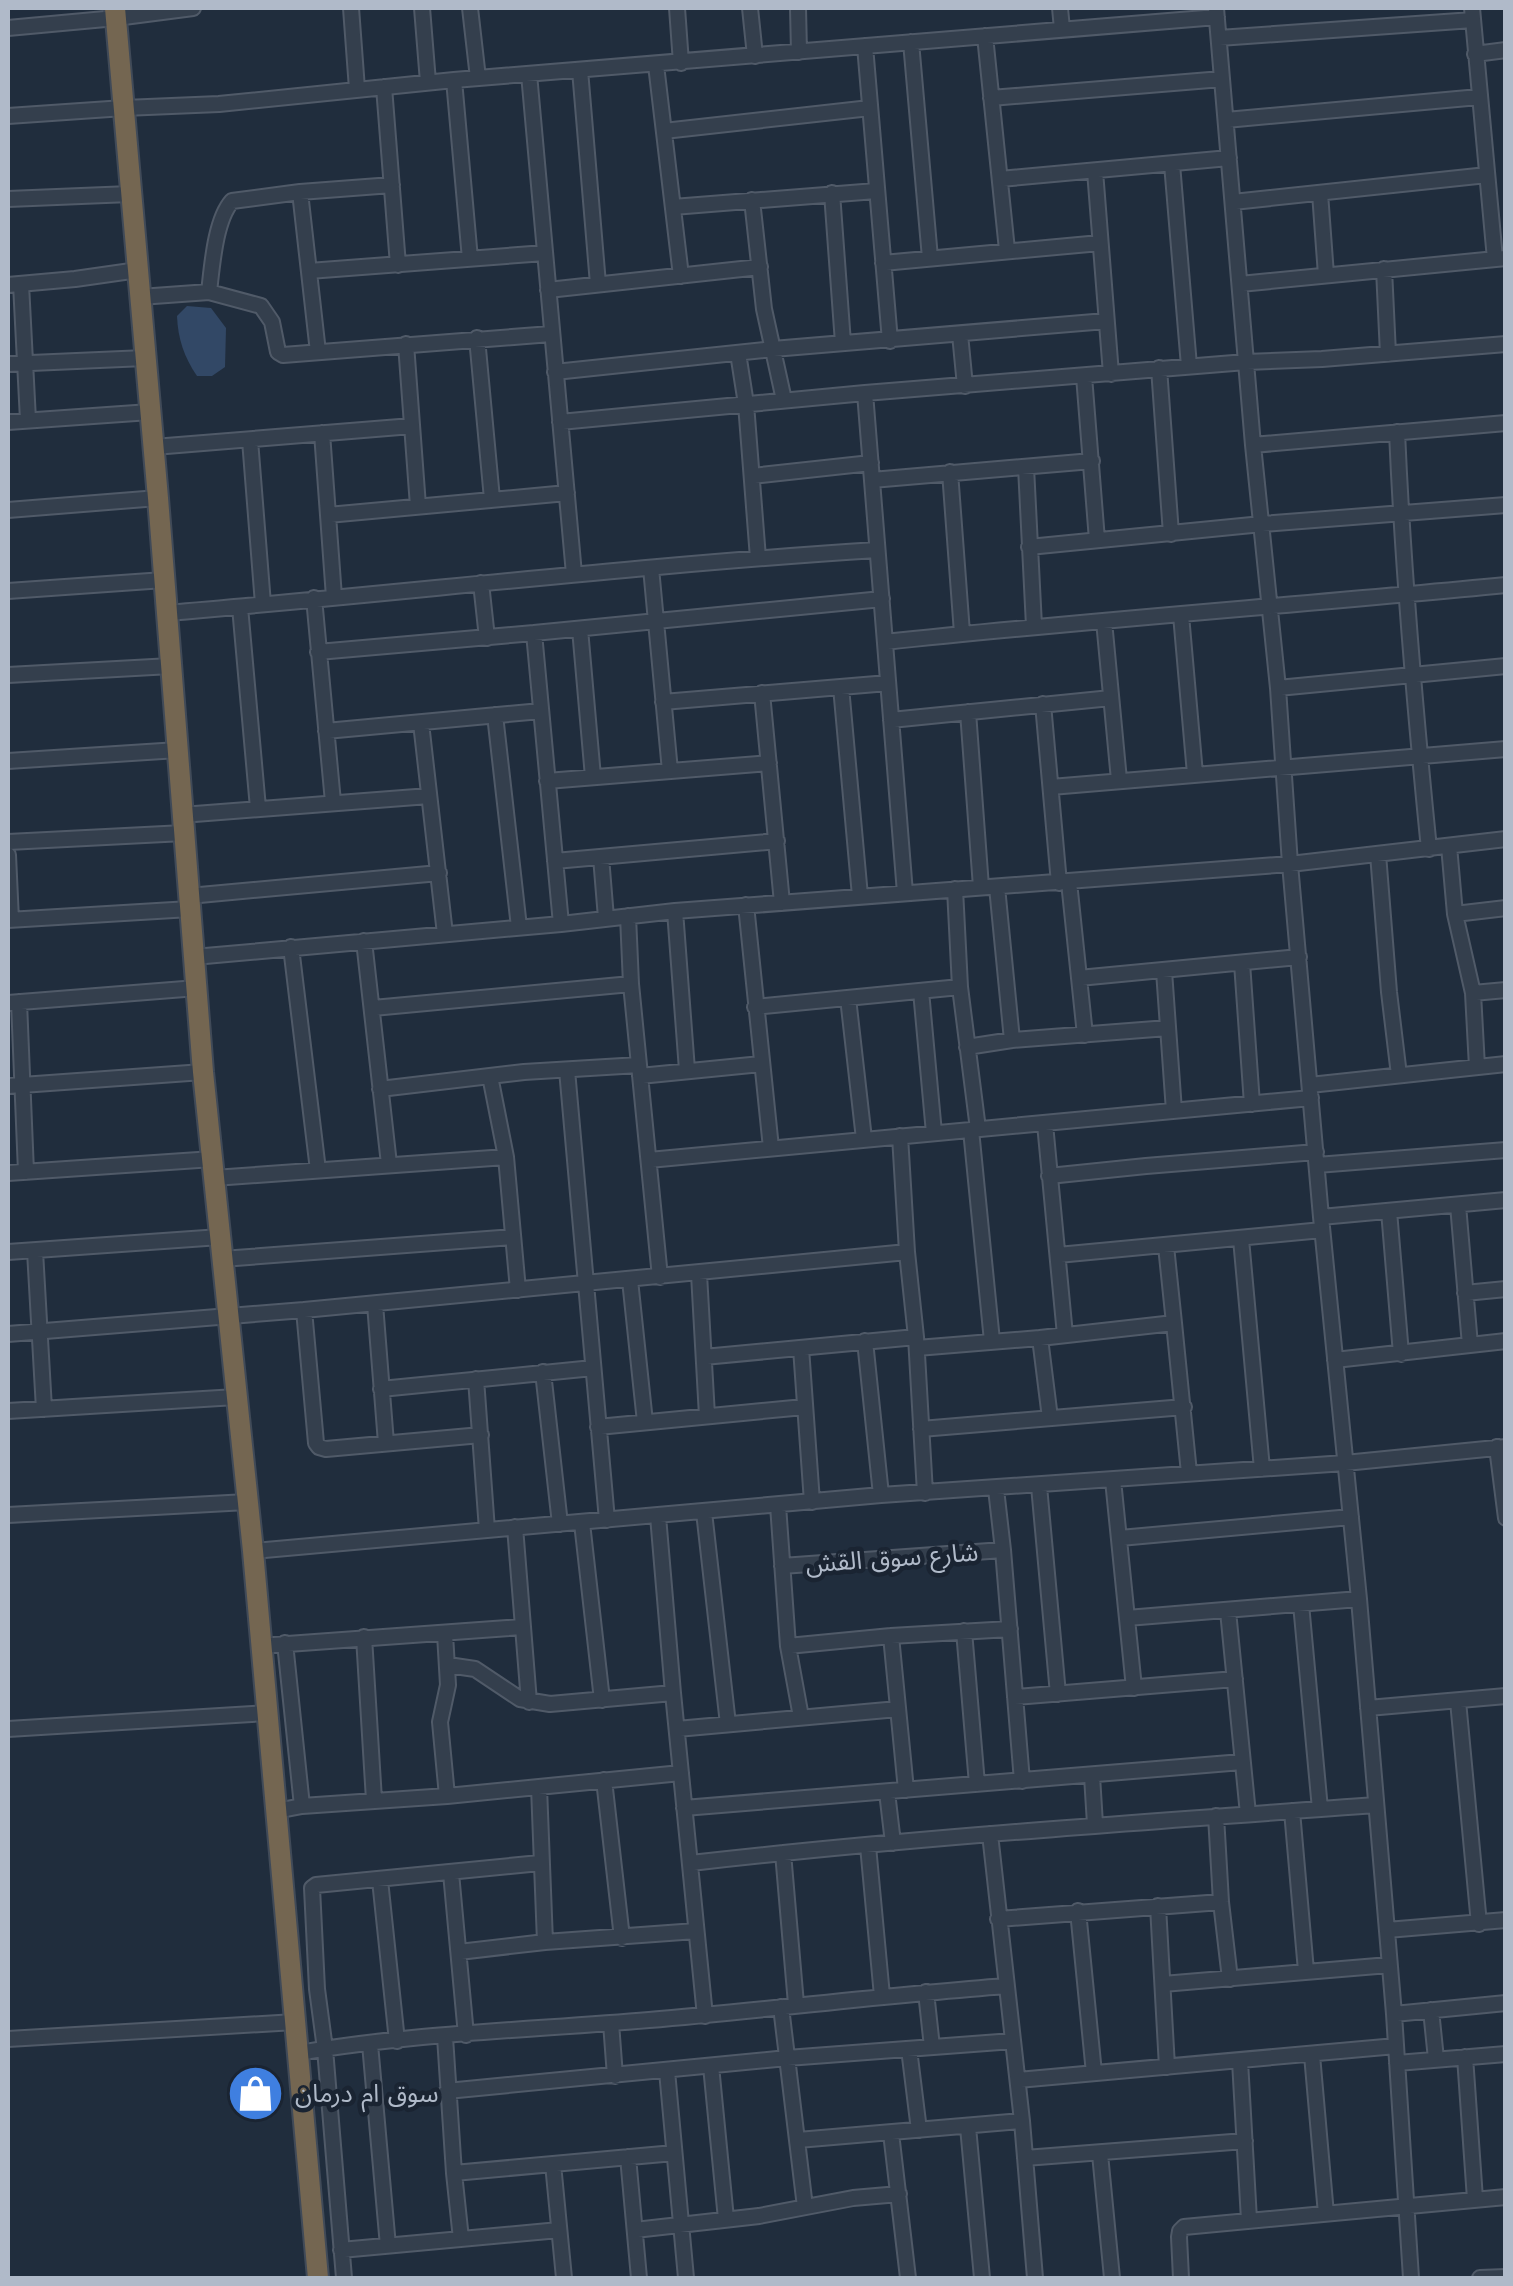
<svg xmlns="http://www.w3.org/2000/svg" width="1513" height="2286" font-family="'Work Sans','Noto Sans Arabic',sans-serif">
	<rect width="100%" height="100%" fill="#202d3d"/>
	<path fill="#324866" d="M187 306 211 308 226 328 225 367 212 376H197C184 357 178 339 177 316Z"/>
	<g fill="none" stroke-linecap="round" stroke-linejoin="round">
		<defs>
			<path id="minor" d="M351 8 357 89
				M422 8 428 82
				M470 8 478 78
				M677 8 681 63
				M750 8 755 56
				M798 8 799 52
				M1060 8 1062 29
				M1216 8 1253 445 1278 688 1290 864 1321 1217 1359 1599 1394 2014 1411 2278
				M1472 8 1495 259
				M8 28 116 18 193 8
				M985 36 1007 250
				M1219 38 1473 20
				M911 42 930 258
				M865 46 890 341
				M1475 54 1506 50
				M656 65 681 276
				M580 70 598 284
				M529 74 574 574
				M454 80 470 259
				M384 87 398 265
				M991 98 1222 79
				M8 116 124 108 219 104 454 80 1217 17
				M1226 120 1479 97
				M664 131 870 108
				M1172 164 1189 366
				M1095 171 1111 374
				M1000 179 1229 158
				M392 185 300 192 232 201C215 220 212 267 209 292L261 306 272 322 278 352 283 355 551 334
				M300 192 318 352
				M832 193 843 343
				M1320 193 1326 275
				M8 199 130 194
				M752 200 764 309 784 400
				M1233 202 1487 175
				M673 207 876 191
				M883 263 1100 243
				M1384 269 1388 354
				M309 271 545 253
				M21 284 28 420
				M1240 284 1506 258
				M8 285 75 279 138 270
				M548 290 760 267
				M140 297 209 292
				M960 334 965 386
				M477 338 492 499
				M406 344 418 506
				M738 353 746 404 758 558
				M8 364 145 358
				M1159 368 1171 534
				M555 372 773 349 1106 321
				M1084 376 1097 540
				M8 422 150 412
				M560 422 865 393
				M1397 432C1403 571 1415 710 1429 849
				M322 433 334 597
				M250 440 263 604
				M1253 445 1506 423
				M154 447 412 426
				M1026 467 1034 626
				M950 472 962 633
				M752 476 871 463
				M872 480 1092 461
				M8 510 158 498
				M328 515 567 493
				M1029 547 1262 524 1506 505
				M651 568 670 771
				M481 583 487 638
				M8 591 164 580
				M314 598 333 802
				M240 607 258 808
				M167 613C404 593 640 565 877 550
				M1181 615 1195 774
				M1104 621 1119 780
				M580 629 593 777
				M534 633 561 924
				M885 642C1092 620 1299 605 1506 585
				M318 652 534 633 882 599
				M8 675 171 666
				M841 687 860 896
				M1278 688 1506 666
				M762 693 782 903
				M663 702 888 683
				M1043 704 1059 883
				M968 712 981 887
				M495 715 519 927
				M891 720 1111 698
				M421 723 445 934
				M326 731 541 711
				M8 761 178 750
				M547 781 769 763
				M1051 787 1506 749
				M182 815 429 796
				M8 842 184 833
				M1449 846 1455 914 1473 993 1477 1067
				M1378 854 1389 992 1399 1075
				M8 855 11 920
				M601 857 606 918
				M555 861 777 841
				M1069 882 1085 1035
				M997 887 1012 1040
				M955 889 960 987 978 1129
				M905 893 865 393 1246 362 1322 359 1506 344
				M189 896 439 873
				M746 905 771 1148
				M675 911 687 1070
				M1455 914 1506 908
				M628 916 631 984 660 1277
				M8 920 190 909
				M364 941 389 1164
				M291 947 318 1170
				M194 957 561 924 675 911 1290 864 1506 839
				M1242 963 1252 1104
				M1164 971 1174 1111
				M1079 978 1299 957
				M921 991 934 1133
				M1473 993 1506 990
				M848 998 864 1139
				M19 1002 26 1172
				M8 1003 197 988
				M755 1007 960 987
				M373 1008 631 984
				M967 1047 1012 1040 1168 1028
				M567 1070 607 1520
				M490 1076 506 1157 518 1290
				M640 1076 761 1064
				M1310 1085 1506 1064
				M8 1086 203 1072
				M380 1089 524 1072 639 1065
				M1045 1124 1065 1335
				M971 1130 992 1341
				M900 1136 907 1252 916 1337 925 1493
				M649 1160 1311 1098
				M1317 1165 1506 1150
				M8 1173 213 1159
				M1049 1176 1146 1166 1316 1152
				M214 1178 506 1157
				M1458 1205 1470 1345
				M1389 1211 1401 1354
				M1321 1217 1506 1200
				M1241 1239 1262 1469
				M1166 1246 1174 1323
				M35 1251 44 1409
				M8 1252 220 1237
				M1058 1255 1322 1230
				M222 1259 513 1237
				M699 1274 707 1416
				M630 1280 645 1422
				M1465 1293 1506 1289
				M375 1304 386 1443
				M304 1310 316 1443 319 1447 326 1449 481 1435
				M8 1334 304 1310 907 1252
				M1040 1338 1050 1418
				M865 1341 881 1495
				M801 1348 812 1502
				M917 1348 1040 1338 1174 1323 1189 1473
				M704 1357 916 1337
				M1335 1360 1506 1341
				M543 1372 560 1524
				M476 1379 487 1530
				M381 1389 593 1368
				M8 1411 236 1397
				M598 1427 804 1407
				M921 1429 1184 1407
				M1497 1447 1506 1518
				M1113 1480 1134 1688
				M1039 1486 1058 1694
				M996 1489 1003 1550 1022 1781
				M778 1505 788 1646 801 1717
				M704 1512 728 1724
				M8 1515 247 1502
				M658 1516 673 1693 705 2016
				M582 1523 602 1700
				M515 1527 529 1702
				M1120 1538 1351 1517
				M253 1551 881 1495 1345 1463 1506 1447
				M782 1566 1003 1550
				M1301 1604 1320 1809
				M1228 1611 1248 1814
				M1127 1618 1359 1599
				M964 1631 977 1784
				M445 1634 448 1685 440 1722 447 1796
				M891 1636 906 1790
				M364 1637 374 1800
				M285 1643 302 1806
				M260 1646 522 1627
				M788 1646 891 1636 1010 1629
				M448 1665 475 1669 520 1699 550 1704 673 1693
				M1015 1697 1235 1679
				M1458 1701 1479 1924
				M1368 1708 1506 1696
				M8 1729 267 1713
				M677 1729 898 1709
				M1092 1776 1095 1824
				M604 1780 622 1938
				M539 1787 545 1942
				M887 1792 893 1843
				M684 1808 1242 1762
				M276 1811 302 1806 447 1796 681 1773
				M1292 1811 1306 1971
				M1216 1816 1221 1902 1230 1979
				M990 1834 1022 2121 1035 2278
				M868 1846 882 1996
				M783 1853 796 2004
				M691 1863C918 1837 1147 1822 1375 1805
				M451 1873 466 2035
				M380 1880 397 2041
				M1158 1906 1167 2067
				M1078 1911 1094 2073
				M998 1919 1221 1902
				M1387 1930 1506 1920
				M459 1952 545 1942 696 1931
				M1163 1984 1389 1965
				M926 1992 932 2047
				M781 2007 805 2207
				M1431 2010 1436 2059
				M1394 2014 1506 2003
				M611 2023 615 2076
				M445 2037 454 2173 553 2164 564 2278
				M8 2039 295 2022
				M370 2044 388 2246
				M909 2049 919 2130
				M299 2053C414 2033 532 2030 649 2020 768 2010 887 1995 1006 1986
				M1312 2055 1326 2214
				M1465 2057 1475 2199
				M1240 2061 1249 2220
				M1397 2063 1506 2054
				M711 2066 726 2219
				M667 2071 686 2278
				M1018 2080 1396 2046
				M447 2091 787 2058 1013 2041
				M968 2127 982 2278
				M891 2133 908 2278
				M798 2140 1022 2121
				M1100 2154 1112 2278
				M628 2157 639 2278
				M1025 2158 1245 2141
				M553 2164 674 2153
				M454 2173 461 2239
				M635 2230 759 2216 853 2198 899 2194
				M341 2250 559 2230
				M344 2278 325 2049 317 1989 312 1888 316 1885 540 1863
				M1181 2278 1179 2237 1180 2231 1184 2227 1506 2197
				M1480 2278 1506 2277"/>
			<path id="highway" d="M115 8 158 498 203 1072 253 1551 318 2278"/>
		</defs>
		<use href="#minor" stroke="#505a68" stroke-width="18"/>
		<use href="#highway" stroke="#404a58" stroke-width="24"/>
		<use href="#minor" stroke="#343f4d" stroke-width="14"/>
		<use href="#highway" stroke="#746651" stroke-width="20"/>
	</g>
	<defs>
		<symbol id="shop-disc" viewBox="-11 -11 22 22"><circle r="9.5" fill="#3f7fe0" stroke="#1a2432"/><path d="M-5-2.5h2.3a2.7 3.5 0 0 1 5.4 0H5L5.5 6h-11ZM-1.5-2.5h3a1.5 2.3 0 0 0-3 0Z" fill="#fff"/></symbol>
	</defs>
	<g fill-rule="evenodd">
		<use href="#shop-disc" x="224" y="2062" width="63" height="63"/>
	</g>
	<g text-anchor="middle" dominant-baseline="central" stroke-width="9" stroke-linejoin="round" paint-order="stroke">
		<g font-size="25" fill="#b0bac9" stroke="#1a2432">
			<text transform="translate(892 1558) rotate(-4)">شارع سوق القش</text>
		</g>
		<g font-size="25" fill="#b0bac9" stroke="#1a2432" text-anchor="start">
			<text x="295" y="2093">سوق ام درمان</text>
		</g>
	</g>
	<rect width="1513" height="2286" fill="none" stroke="#b0bac9" stroke-width="20"/>
</svg>
